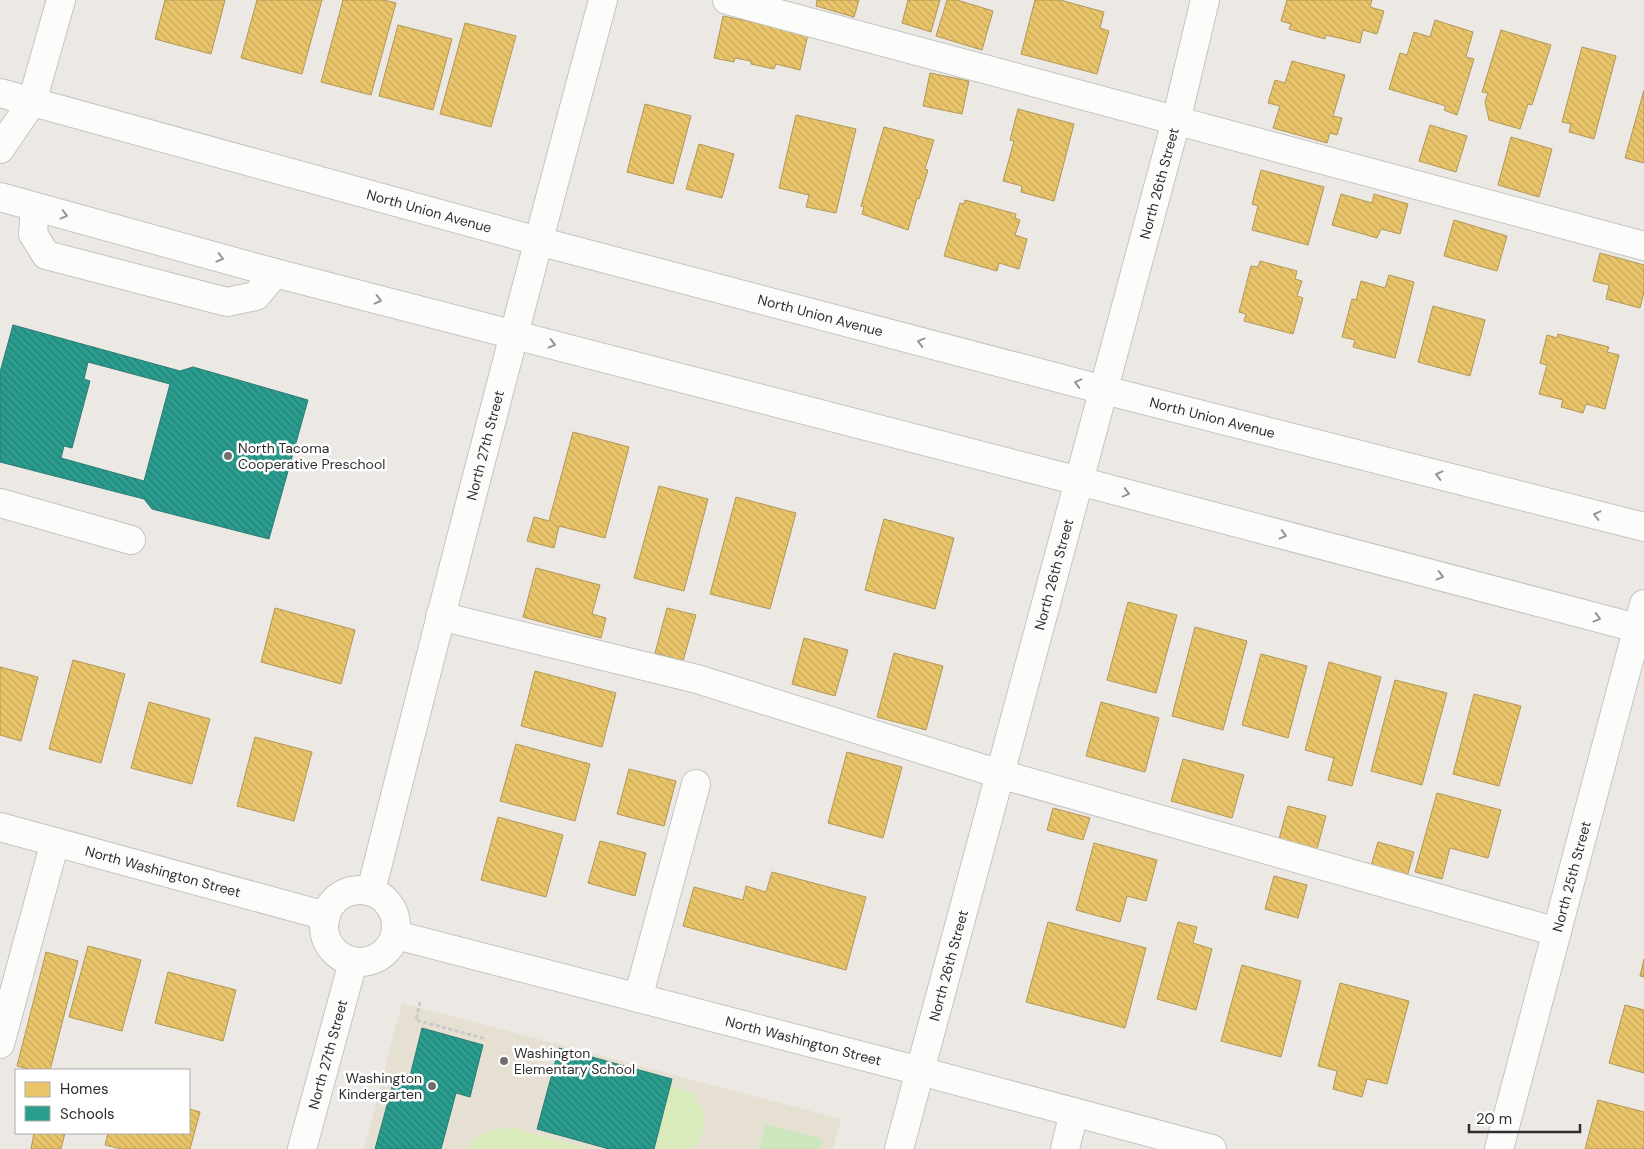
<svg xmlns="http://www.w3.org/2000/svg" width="1644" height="1149" font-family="'DM Sans',sans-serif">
	<defs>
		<pattern id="homes-back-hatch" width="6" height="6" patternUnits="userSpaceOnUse" patternTransform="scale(1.25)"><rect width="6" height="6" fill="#e9c46a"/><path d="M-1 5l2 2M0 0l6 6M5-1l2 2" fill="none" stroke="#c8a95c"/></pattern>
		<pattern id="schools-back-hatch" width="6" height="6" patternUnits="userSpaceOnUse" patternTransform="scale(1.25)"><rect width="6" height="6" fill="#2a9d8f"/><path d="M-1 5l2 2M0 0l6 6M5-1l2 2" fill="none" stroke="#248075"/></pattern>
	</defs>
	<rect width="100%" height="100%" fill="#ece8e4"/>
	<path fill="#e6e0d3" d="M402 1003 841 1119 833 1149H364Z"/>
	<path fill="#cee6be" d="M766 1124 822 1139 820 1149H759Z"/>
	<path fill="#d9eabb" d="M671 1085 692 1093 704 1111V1129L698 1143 688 1149H655Z
		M513 1128 590 1149H467C482 1129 490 1129 513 1128Z"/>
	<path fill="url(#homes-back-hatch)" stroke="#b19758" d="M165 0H225L211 54 155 39Z
		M257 0H322L302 74 241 58Z
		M343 0H384L396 3 371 95 321 82Z
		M817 0H859L854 17 816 6Z
		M908 0H940L931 32 902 23Z
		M947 0H957L993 11 982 50 936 36Z
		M1035 0H1060L1104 12 1100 28 1109 31 1097 74 1021 54Z
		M1287 0H1372L1370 7 1384 11 1377 34 1363 30 1360 43 1326 35 1325 39 1289 29 1291 24 1281 21Z
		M723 16 762 24 763 20 808 34 800 70 776 64 774 69 751 64V61L735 58 734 62 714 58Z
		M1435 20 1473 32 1466 57 1474 59 1457 115 1444 110 1446 106 1389 89 1400 53 1407 55 1414 32 1430 37Z
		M465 23 516 36 491 127 440 114Z
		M398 25 452 39 433 110 379 96Z
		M1501 30 1551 45 1532 105 1528 104 1520 129 1489 120 1485 102 1488 93 1482 92Z
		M1582 47 1616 56 1594 139 1569 132 1571 124 1562 122Z
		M1292 61 1345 75 1333 116 1342 118 1337 135 1330 133 1327 143 1273 128 1280 106 1268 103 1275 80 1285 83Z
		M930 73 969 81 962 114 923 106Z
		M1644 90V163L1625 158Z
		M645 104 691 116 673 184 627 172Z
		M1018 109 1074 124 1054 201 1021 192 1022 186 1003 181 1014 141 1010 140Z
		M796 115 856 129 836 213 806 207 809 195 779 188Z
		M1430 125 1467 136 1456 172 1419 161Z
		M884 127 934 140 925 169 928 170 919 199 917 198 908 230 862 214 864 207 861 206Z
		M1511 137 1552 149 1539 197 1498 185Z
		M699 144 734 154 722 198 686 189Z
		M1261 170 1324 187 1308 245 1252 230 1258 206 1252 204Z
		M1341 194 1372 203 1374 194 1408 204 1400 234 1381 229 1377 238 1332 225Z
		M965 200 1016 214 1015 218 1020 220 1015 235 1027 239 1019 269 999 263 997 271 944 256 960 203 964 204Z
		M1454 220 1507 236 1497 271 1444 256Z
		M1600 253 1644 265V292L1640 308 1606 299 1609 285 1593 281Z
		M1260 261 1297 271 1295 279 1302 281 1297 296 1303 298 1293 334 1244 321 1246 314 1239 312 1251 266 1258 267Z
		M1389 275 1414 282 1395 358 1353 347 1355 340 1342 337 1352 299 1356 300 1361 281 1385 288Z
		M1433 306 1485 320 1470 376 1418 362Z
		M1558 334 1609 347 1607 352 1619 355 1605 409 1586 404 1583 413 1561 407 1563 400 1539 394 1547 365 1540 363 1547 335 1557 338Z
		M573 432 629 447 605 538 559 526 554 548 527 541 534 517 549 521Z
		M659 486 708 499 684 591 634 578Z
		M736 497 796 513 770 609 710 594Z
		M884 519 954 538 935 609 865 590Z
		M536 568 600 585 592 614 606 618 601 638 523 617Z
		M1128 602 1177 615 1156 693 1107 680Z
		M275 608 355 630 341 684 261 662Z
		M667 608 696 615 683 661 655 653Z
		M1195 627 1247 641 1223 730 1172 716Z
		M804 638 848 650 835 696 792 684Z
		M894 653 943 666 926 730 877 717Z
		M1261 654 1307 666 1288 738 1242 725Z
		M73 660 125 674 101 763 49 749Z
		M1329 662 1381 677 1352 786 1328 780 1334 758 1305 750Z
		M0 667 38 677 21 741 0 735Z
		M535 671 616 693 602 747 521 726Z
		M1395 680 1447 693 1422 785 1371 771Z
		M1474 694 1521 706 1499 786 1453 774Z
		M149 702 210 719 192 784 131 768Z
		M1101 702 1159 718 1145 772 1086 756Z
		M255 737 312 752 294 821 237 806Z
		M516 744 590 764 575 821 500 801Z
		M847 752 902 767 883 838 828 823Z
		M1183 759 1244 775 1232 818 1171 801Z
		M629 769 676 781 664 826 617 814Z
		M1437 793 1501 810 1488 858 1450 848 1442 879 1415 872Z
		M1288 806 1326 816 1317 849 1279 839Z
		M1053 808 1090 818 1083 840 1047 830Z
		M498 817 563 835 546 897 481 880Z
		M600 841 646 853 635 896 588 883Z
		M1378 842 1414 852 1407 877 1371 866Z
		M1094 843 1157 860 1146 901 1127 896 1120 922 1076 910Z
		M772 872 866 897 846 970 683 926 694 887 743 900 746 886 766 892Z
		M1274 876 1307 885 1298 918 1265 909Z
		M1048 922 1146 948 1125 1028 1026 1002Z
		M1178 922 1197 927 1193 943 1212 949 1196 1010 1157 999Z
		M88 946 141 960 122 1031 69 1017Z
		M46 952 78 961 50 1070H33L17 1066Z
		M1644 959V977L1640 976Z
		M1242 965 1301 981 1281 1057 1221 1041Z
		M168 972 236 990 223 1041 155 1023Z
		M1340 983 1409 1001 1387 1084 1367 1079 1362 1097 1333 1089 1337 1071 1318 1066Z
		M1625 1005 1644 1010V1073L1609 1063Z
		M1598 1100 1644 1112V1149H1585Z
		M189 1109 200 1112 190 1149H121L105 1145 108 1133H189Z
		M34 1133H65L61 1149H31Z"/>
	<path fill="url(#schools-back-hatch)" stroke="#2b7c72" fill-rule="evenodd" d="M13 325 180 371 193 367 308 400 269 539 152 509 144 499 0 462V372ZM88 362 170 384 144 481 61 458 64 446 72 448 90 381 84 379Z
		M422 1028 483 1045 470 1097 456 1093 441 1149H375L395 1076 409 1080Z
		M559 1048 672 1079 654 1149H609L537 1129Z"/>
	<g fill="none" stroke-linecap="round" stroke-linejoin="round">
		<defs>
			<g id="minor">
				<path d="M727 0 1644 246"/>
				<path id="s1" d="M0 93 538 241 1104 390 1644 527"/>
				<path d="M0 149 32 102 61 0"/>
				<path d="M0 197 275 273 1079 481 1644 630"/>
				<path d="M35 207 33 234 46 255 227 302 256 296 275 273"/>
				<path d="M0 503 131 540"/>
				<path d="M440 616 697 679 1000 774 1557 932"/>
				<path id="s2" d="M0 827 326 916"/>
				<circle cx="360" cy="926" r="36"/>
				<path id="s3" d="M371 891C446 594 523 296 603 0"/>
				<path id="s4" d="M396 935 920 1071 1212 1149"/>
				<path d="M638 998 696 784"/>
				<path d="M0 1044 55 842"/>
				<path id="s5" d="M302 1149 353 962"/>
				<path id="s6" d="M899 1149 1176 121 1205 0"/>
				<path d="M1065 1149 1074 1112"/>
				<path id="s7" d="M1499 1149 1644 604"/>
			</g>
		</defs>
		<use href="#minor" stroke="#c5c4c5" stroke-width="30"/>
		<path stroke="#c9c9c8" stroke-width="3" stroke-dasharray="4 2.5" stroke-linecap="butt" d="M420 1002 416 1020 486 1039"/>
		<use href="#minor" stroke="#fcfcfb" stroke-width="28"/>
	</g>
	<defs><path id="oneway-chevron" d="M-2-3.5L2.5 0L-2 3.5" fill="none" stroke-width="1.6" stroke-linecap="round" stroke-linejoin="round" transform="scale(1.25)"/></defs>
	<g stroke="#959594">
		<use href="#oneway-chevron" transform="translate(64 215) rotate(15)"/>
		<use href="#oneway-chevron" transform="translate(220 258) rotate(15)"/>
		<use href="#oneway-chevron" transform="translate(378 300) rotate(14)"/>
		<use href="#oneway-chevron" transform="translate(921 342) rotate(-165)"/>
		<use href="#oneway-chevron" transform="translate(552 344) rotate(15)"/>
		<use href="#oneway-chevron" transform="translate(1078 383) rotate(-165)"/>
		<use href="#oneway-chevron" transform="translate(1439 475) rotate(-166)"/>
		<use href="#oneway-chevron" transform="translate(1126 493) rotate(15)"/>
		<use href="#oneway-chevron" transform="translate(1597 515) rotate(-166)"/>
		<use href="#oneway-chevron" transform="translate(1283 535) rotate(15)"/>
		<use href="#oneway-chevron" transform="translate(1440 576) rotate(15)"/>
		<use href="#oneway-chevron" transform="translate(1597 618) rotate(15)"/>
	</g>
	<g fill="#706f6e" stroke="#fff" stroke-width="2">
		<circle cx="228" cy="456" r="5"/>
		<circle cx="504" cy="1061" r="5"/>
		<circle cx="432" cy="1086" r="5"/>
	</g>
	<g text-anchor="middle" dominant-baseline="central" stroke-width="5" stroke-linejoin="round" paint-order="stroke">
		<g font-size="14" fill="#2e2e2e" stroke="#fff">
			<text stroke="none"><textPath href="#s6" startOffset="1000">North 26th Street</textPath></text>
			<text stroke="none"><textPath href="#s1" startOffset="445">North Union Avenue</textPath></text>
			<text stroke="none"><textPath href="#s1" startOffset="850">North Union Avenue</textPath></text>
			<text stroke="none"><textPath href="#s1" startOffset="1255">North Union Avenue</textPath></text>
			<text stroke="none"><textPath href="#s3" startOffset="460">North 27th Street</textPath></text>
			<text stroke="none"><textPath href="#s6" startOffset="595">North 26th Street</textPath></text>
			<text stroke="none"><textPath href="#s2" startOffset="169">North Washington Street</textPath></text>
			<text stroke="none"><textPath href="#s7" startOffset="282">North 25th Street</textPath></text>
			<text stroke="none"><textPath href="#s6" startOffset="190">North 26th Street</textPath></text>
			<text stroke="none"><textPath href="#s4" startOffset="421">North Washington Street</textPath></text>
			<text stroke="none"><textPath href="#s5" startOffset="98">North 27th Street</textPath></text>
		</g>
		<g font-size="14" fill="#2e2e2e" stroke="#fff" text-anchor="start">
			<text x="238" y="448">North Tacoma<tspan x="238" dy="16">Cooperative Preschool</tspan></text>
			<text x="514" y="1053">Washington<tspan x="514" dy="16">Elementary School</tspan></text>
			<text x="422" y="1078" text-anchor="end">Washington<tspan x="422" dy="16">Kindergarten</tspan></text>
		</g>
	</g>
	<rect x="15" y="1069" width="175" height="65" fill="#ffffff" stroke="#ababab"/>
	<rect x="25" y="1082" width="25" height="15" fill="#e9c46a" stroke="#ababab"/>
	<text x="60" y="1094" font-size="15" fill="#2e2e2e">Homes</text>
	<rect x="25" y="1106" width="25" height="15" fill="#2a9d8f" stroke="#ababab"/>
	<text x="60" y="1119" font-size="15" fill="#2e2e2e">Schools</text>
	<path d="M1469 1124v8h111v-8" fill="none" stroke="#2e2e2e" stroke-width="2.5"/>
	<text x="1476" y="1124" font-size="15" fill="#2e2e2e" stroke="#ffffff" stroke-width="4" paint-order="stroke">20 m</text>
</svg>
